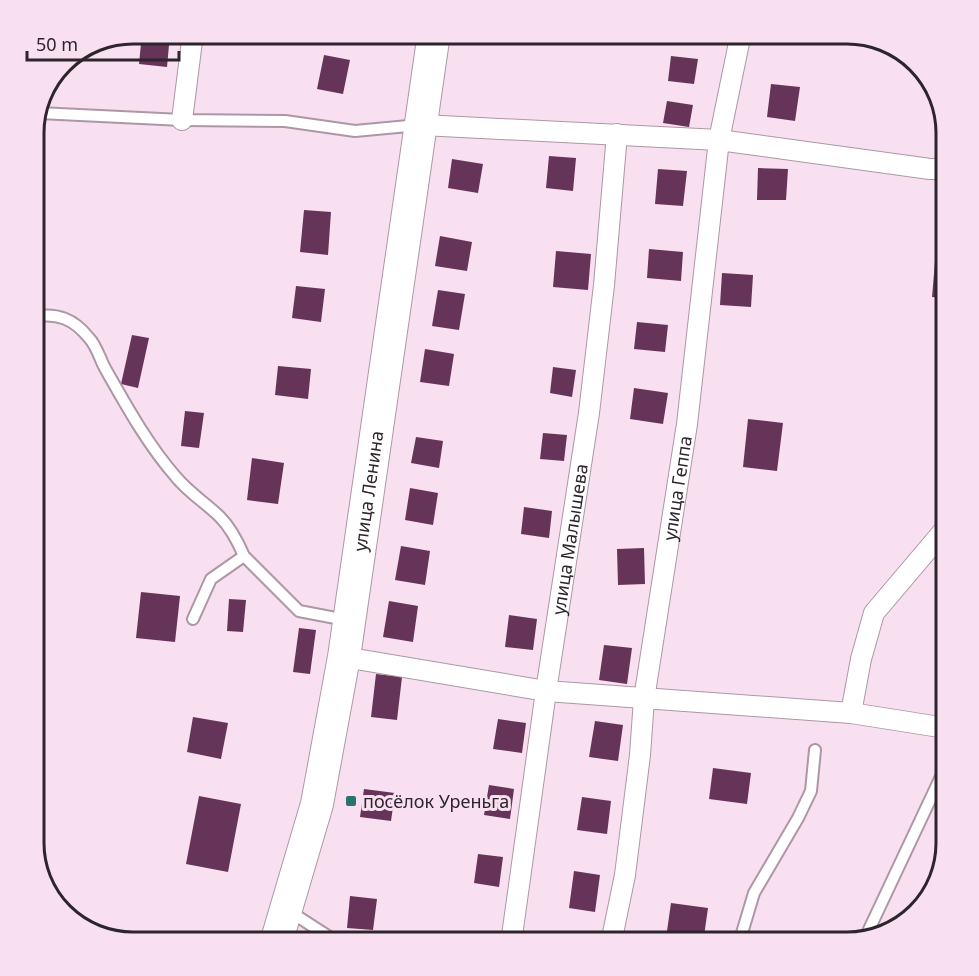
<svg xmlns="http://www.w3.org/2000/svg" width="979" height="976" font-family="'Noto Sans',sans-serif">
	<rect width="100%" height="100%" fill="#f8e0f0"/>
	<path fill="#663359" d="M142 33 170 34 167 67 139 64Z
		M330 33H352L351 38Z
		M466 33H492L491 38Z
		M677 33H706V38L677 36Z
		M324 55 350 60 343 94 317 89Z
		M671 56 698 59 694 84 668 81Z
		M771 84 800 87 795 121 767 117Z
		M667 101 693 105 689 127 663 123Z
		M549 156 576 158 573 191 546 188Z
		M452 159 483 164 478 193 448 188Z
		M758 168 788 169 786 200H757Z
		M658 169 687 171 683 206 655 204Z
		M304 210 331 212 328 255 300 252Z
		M440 236 472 242 467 271 435 266Z
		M649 249 683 252 681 281 647 278Z
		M936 250H946V298L932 297Z
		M556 251 591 254 588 290 553 287Z
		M722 273 753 275 751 307 720 305Z
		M296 286 325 289 321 322 292 318Z
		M438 290 465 294 459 330 432 326Z
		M637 322 668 325 665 352 634 349Z
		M132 335 149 338 138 388 121 384Z
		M425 349 454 354 449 386 420 382Z
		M278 366 311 369 308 399 275 395Z
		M553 367 576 370 572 397 550 393Z
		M634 388 668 393 663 424 630 419Z
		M185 411 204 413 199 448 181 446Z
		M748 419 783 423 777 471 743 467Z
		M543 433 567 435 564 461 540 459Z
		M416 437 443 441 439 468 411 463Z
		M252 458 284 463 278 504 247 500Z
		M410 488 438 493 433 525 405 520Z
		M524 507 552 511 549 538 521 534Z
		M401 546 430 551 425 585 395 580Z
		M644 548 645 584 618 585 617 549Z
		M141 592 180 596 175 642 136 638Z
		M229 599 246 600 243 632 227 631Z
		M389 601 418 606 413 642 383 637Z
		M509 615 537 619 533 650 505 647Z
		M299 628 316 630 310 674 293 672Z
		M604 645 632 648 627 684 599 680Z
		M376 674 402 677 397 720 371 717Z
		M193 717 228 723 221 759 187 752Z
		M498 719 526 723 522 753 493 749Z
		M595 721 623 725 618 761 589 757Z
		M713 768 751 773 747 804 709 799Z
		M489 785 514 789 510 819 484 815Z
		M364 789 395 793 391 821 360 817Z
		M199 796 241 804 228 872 186 864Z
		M582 797 611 801 607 834 577 830Z
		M478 854 503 857 499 887 474 883Z
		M574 871 600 875 595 912 569 908Z
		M350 896 377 899 373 930 347 928Z
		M671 903 708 908 703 943 666 938Z"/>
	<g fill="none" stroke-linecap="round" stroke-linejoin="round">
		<defs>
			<path id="service" d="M39 113 182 120 285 121 355 131 419 125
				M33 317C57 312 74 319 89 338 97 346 100 360 106 370 127 407 148 445 176 477 189 493 206 503 220 517 231 528 238 542 244 556
				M193 619 211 579 244 556 299 611 346 620
				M289 911 334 940V943
				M866 936 946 766
				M739 943 754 893 798 818 811 791 815 750"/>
			<g id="minor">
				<path d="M182 120 193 33"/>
				<path d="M422 125 719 140 930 169H946"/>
				<path d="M344 657 546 691 851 713 946 728"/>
				<path d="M851 713 861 659 874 613 946 528"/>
				<path id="s1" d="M511 943 546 691 589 413 604 285 617 134"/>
				<path id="s2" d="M611 943 625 875 640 755 644 699 687 424 719 140 741 33"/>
			</g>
			<g id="primary">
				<path id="s3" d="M276 943 317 804 344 657 434 33"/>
			</g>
		</defs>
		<use href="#service" stroke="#ad97a6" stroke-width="14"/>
		<use href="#minor" stroke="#ad97a6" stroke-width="22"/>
		<use href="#primary" stroke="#ad97a6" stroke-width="34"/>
		<use href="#service" stroke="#fff" stroke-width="10"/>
		<use href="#minor" stroke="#fff" stroke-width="20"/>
		<use href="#primary" stroke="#fff" stroke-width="32"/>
	</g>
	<rect fill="#2a726c" stroke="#f8e0f0" stroke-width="2" x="345" y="795" width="12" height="12" rx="3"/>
	<g text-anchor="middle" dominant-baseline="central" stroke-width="6" stroke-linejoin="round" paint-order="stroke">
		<g font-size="18" fill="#2d252b" stroke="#f8e0f0">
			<text stroke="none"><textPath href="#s2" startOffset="460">улица Геппа</textPath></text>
			<text stroke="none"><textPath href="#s3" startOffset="462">улица Ленина</textPath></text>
			<text stroke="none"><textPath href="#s1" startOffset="408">улица Малышева</textPath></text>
		</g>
		<g font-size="18" fill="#2d252b" stroke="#f8e0f0" text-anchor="start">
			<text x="363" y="801">посёлок Уреньга</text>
		</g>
	</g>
	<path d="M0 0H979V976H0ZM133 44H847A89 89 0 0 1 936 133V843A89 89 0 0 1 847 932H133A89 89 0 0 1 44 843V133A89 89 0 0 1 133 44Z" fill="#f8e0f0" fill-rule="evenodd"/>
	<path fill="none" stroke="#2d252b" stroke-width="3" d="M133 44H847A89 89 0 0 1 936 133V843A89 89 0 0 1 847 932H133A89 89 0 0 1 44 843V133A89 89 0 0 1 133 44Z"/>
	<path d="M27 51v9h152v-9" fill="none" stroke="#2d252b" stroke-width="3"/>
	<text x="36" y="51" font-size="18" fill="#2d252b" stroke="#f8e0f0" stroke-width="4.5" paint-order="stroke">50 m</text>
</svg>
